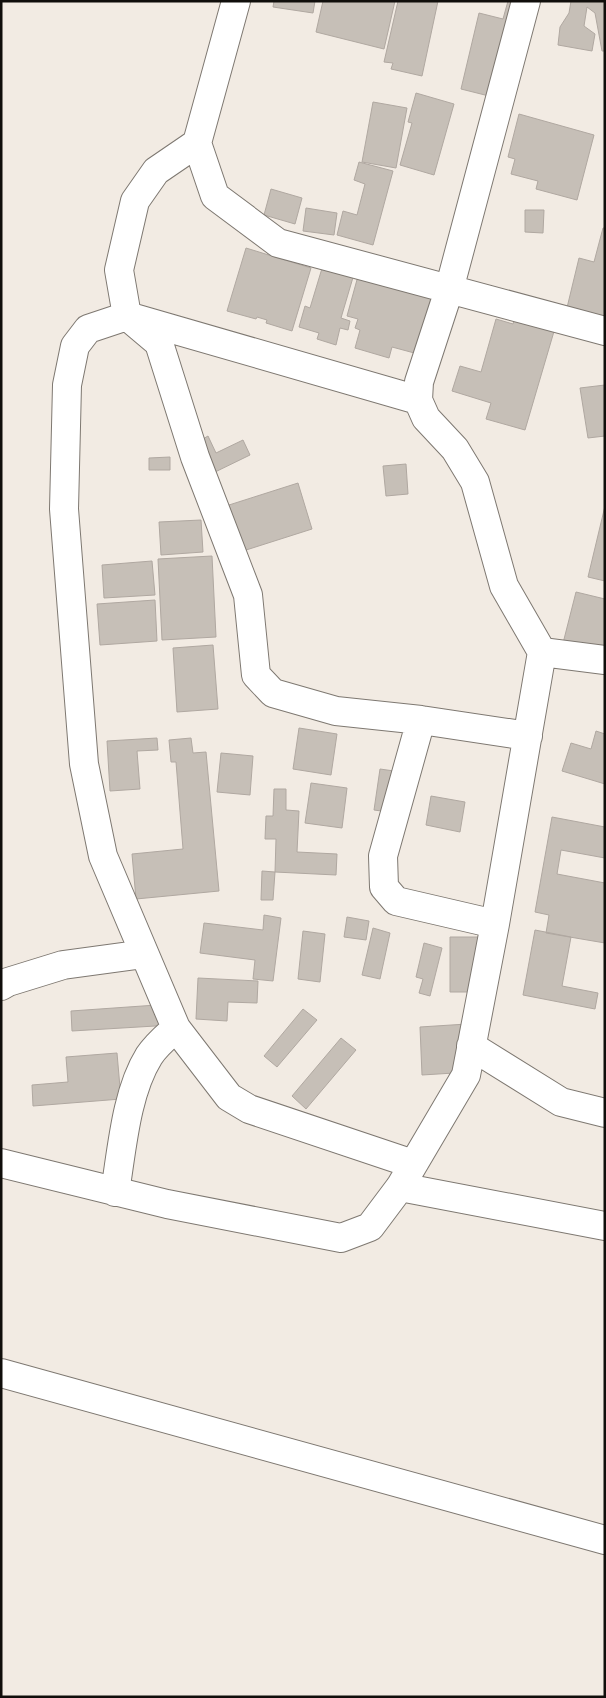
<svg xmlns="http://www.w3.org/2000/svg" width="606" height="1698" font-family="Overpass,sans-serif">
	<rect width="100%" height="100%" fill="#f2ebe3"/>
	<path fill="#c6bfb7" stroke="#b0a8a1" d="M274 1H315L313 13 273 7Z
		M323 1H395L384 49 316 32Z
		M398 1H438L422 76 391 69 393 63 384 62Z
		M508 1H529L505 100 461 89 479 13 503 19Z
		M571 1H605V51H602L595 13 587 7 584 26 595 34 592 51 558 45 560 27 569 13Z
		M416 93 454 104 434 175 400 165 412 123 408 122Z
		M373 102 407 108 396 168 362 162Z
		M519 114 594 135 577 200 536 189 538 181 511 174 515 159 508 157Z
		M359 162 393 171 373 245 337 235 343 211 357 215 365 184 354 180Z
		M271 189 302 198 295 224 264 215Z
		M306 208 337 213 334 235 303 231Z
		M525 210H544L543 233 525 232Z
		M603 228H605V324L565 316 579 258 594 262Z
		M246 248 311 268 292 331 266 323 267 320 257 317 256 319 227 311Z
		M323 265 354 274 341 318 350 321 348 330 340 328 336 345 317 339 319 333 299 327 305 306 310 308Z
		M358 276 434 297 418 354 392 347 389 358 355 348 360 330 355 328 358 319 347 316Z
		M515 317 555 328 525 430 486 419 491 403 452 391 460 366 481 372 496 319 513 324Z
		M605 385V436L588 438 580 388Z
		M208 436 216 453 243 440 250 455 213 473 198 442Z
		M170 457V470H149V458Z
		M406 464 408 494 386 496 383 466Z
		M298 483 312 529 243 551 229 505Z
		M605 506V581L588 577Z
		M201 520 203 552 161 555 159 522Z
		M212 556 216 637 162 640 158 559Z
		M152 561 155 595 104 598 102 565Z
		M576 592 605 599V667L560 655Z
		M155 600 157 641 100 645 97 604Z
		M213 645 218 709 177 712 173 648Z
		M299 728 337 734 331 775 293 769Z
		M596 731 605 734V784L562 771 571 743 591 749Z
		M157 738 158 750 137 751 140 789 110 791 107 741Z
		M191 738 193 753 206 752 219 891 136 899 132 854 183 849 176 762H171L169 740Z
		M221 753 253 756 250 795 217 792Z
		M380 769 401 772 396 813 374 810Z
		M311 783 347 788 342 828 305 823Z
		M274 789H286V810L299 811 297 852 337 854 336 875 275 872 273 900H261L262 871 275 872 276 839H265L266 816H273Z
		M431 796 465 802 460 832 426 825Z
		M552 817 605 827V858L561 850 557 874 605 883V943L546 933 549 915 535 912Z
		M264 915 281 918 273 981 253 979 255 960 200 953 204 923 263 930Z
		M347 917 369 921 366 940 344 937Z
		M373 928 390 933 380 979 362 975Z
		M535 930 571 937 562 986 598 993 595 1009 523 995Z
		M303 931 325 934 320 982 298 979Z
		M450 937H482V992H450Z
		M424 943 442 948 430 996 419 993 423 979 416 977Z
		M198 978 258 981 257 1003 228 1002 227 1021 196 1019Z
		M171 1004 172 1025 72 1031 71 1011Z
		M303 1009 317 1020 277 1067 264 1056Z
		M467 1024 470 1072 422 1075 420 1027Z
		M341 1038 356 1050 306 1109 292 1096Z
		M117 1053 121 1099 33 1106 32 1085 68 1082 66 1057Z"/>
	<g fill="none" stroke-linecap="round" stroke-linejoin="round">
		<defs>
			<path id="minor" d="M236 1 197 143 215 196 278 243 605 331
				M526 1 449 290 419 382 418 400 426 418 455 449 475 482 504 586 542 652
				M197 143 156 171 135 201 119 270 127 316 159 343 195 457 248 595 256 675 273 693 336 711 421 720 528 736
				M421 720 383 856 384 887 396 901 495 924
				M1 986 8 982 63 965 144 954
				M471 1046 561 1102 605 1113
				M1 1163 167 1204 341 1238 370 1227 400 1187 466 1075 495 924 542 652 605 660
				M413 1164 249 1109 229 1097 176 1028 103 856 84 764 64 509 67 385 75 346 88 329 127 316 418 400
				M400 1187 605 1226
				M115 1192C122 1149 126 1093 149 1056 156 1045 167 1036 176 1028
				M1 1373 605 1540"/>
		</defs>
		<use href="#minor" stroke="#7e7871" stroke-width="30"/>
		<use href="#minor" stroke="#fff" stroke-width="28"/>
	</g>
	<rect width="606" height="1698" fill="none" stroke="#100e0b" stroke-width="5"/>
</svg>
